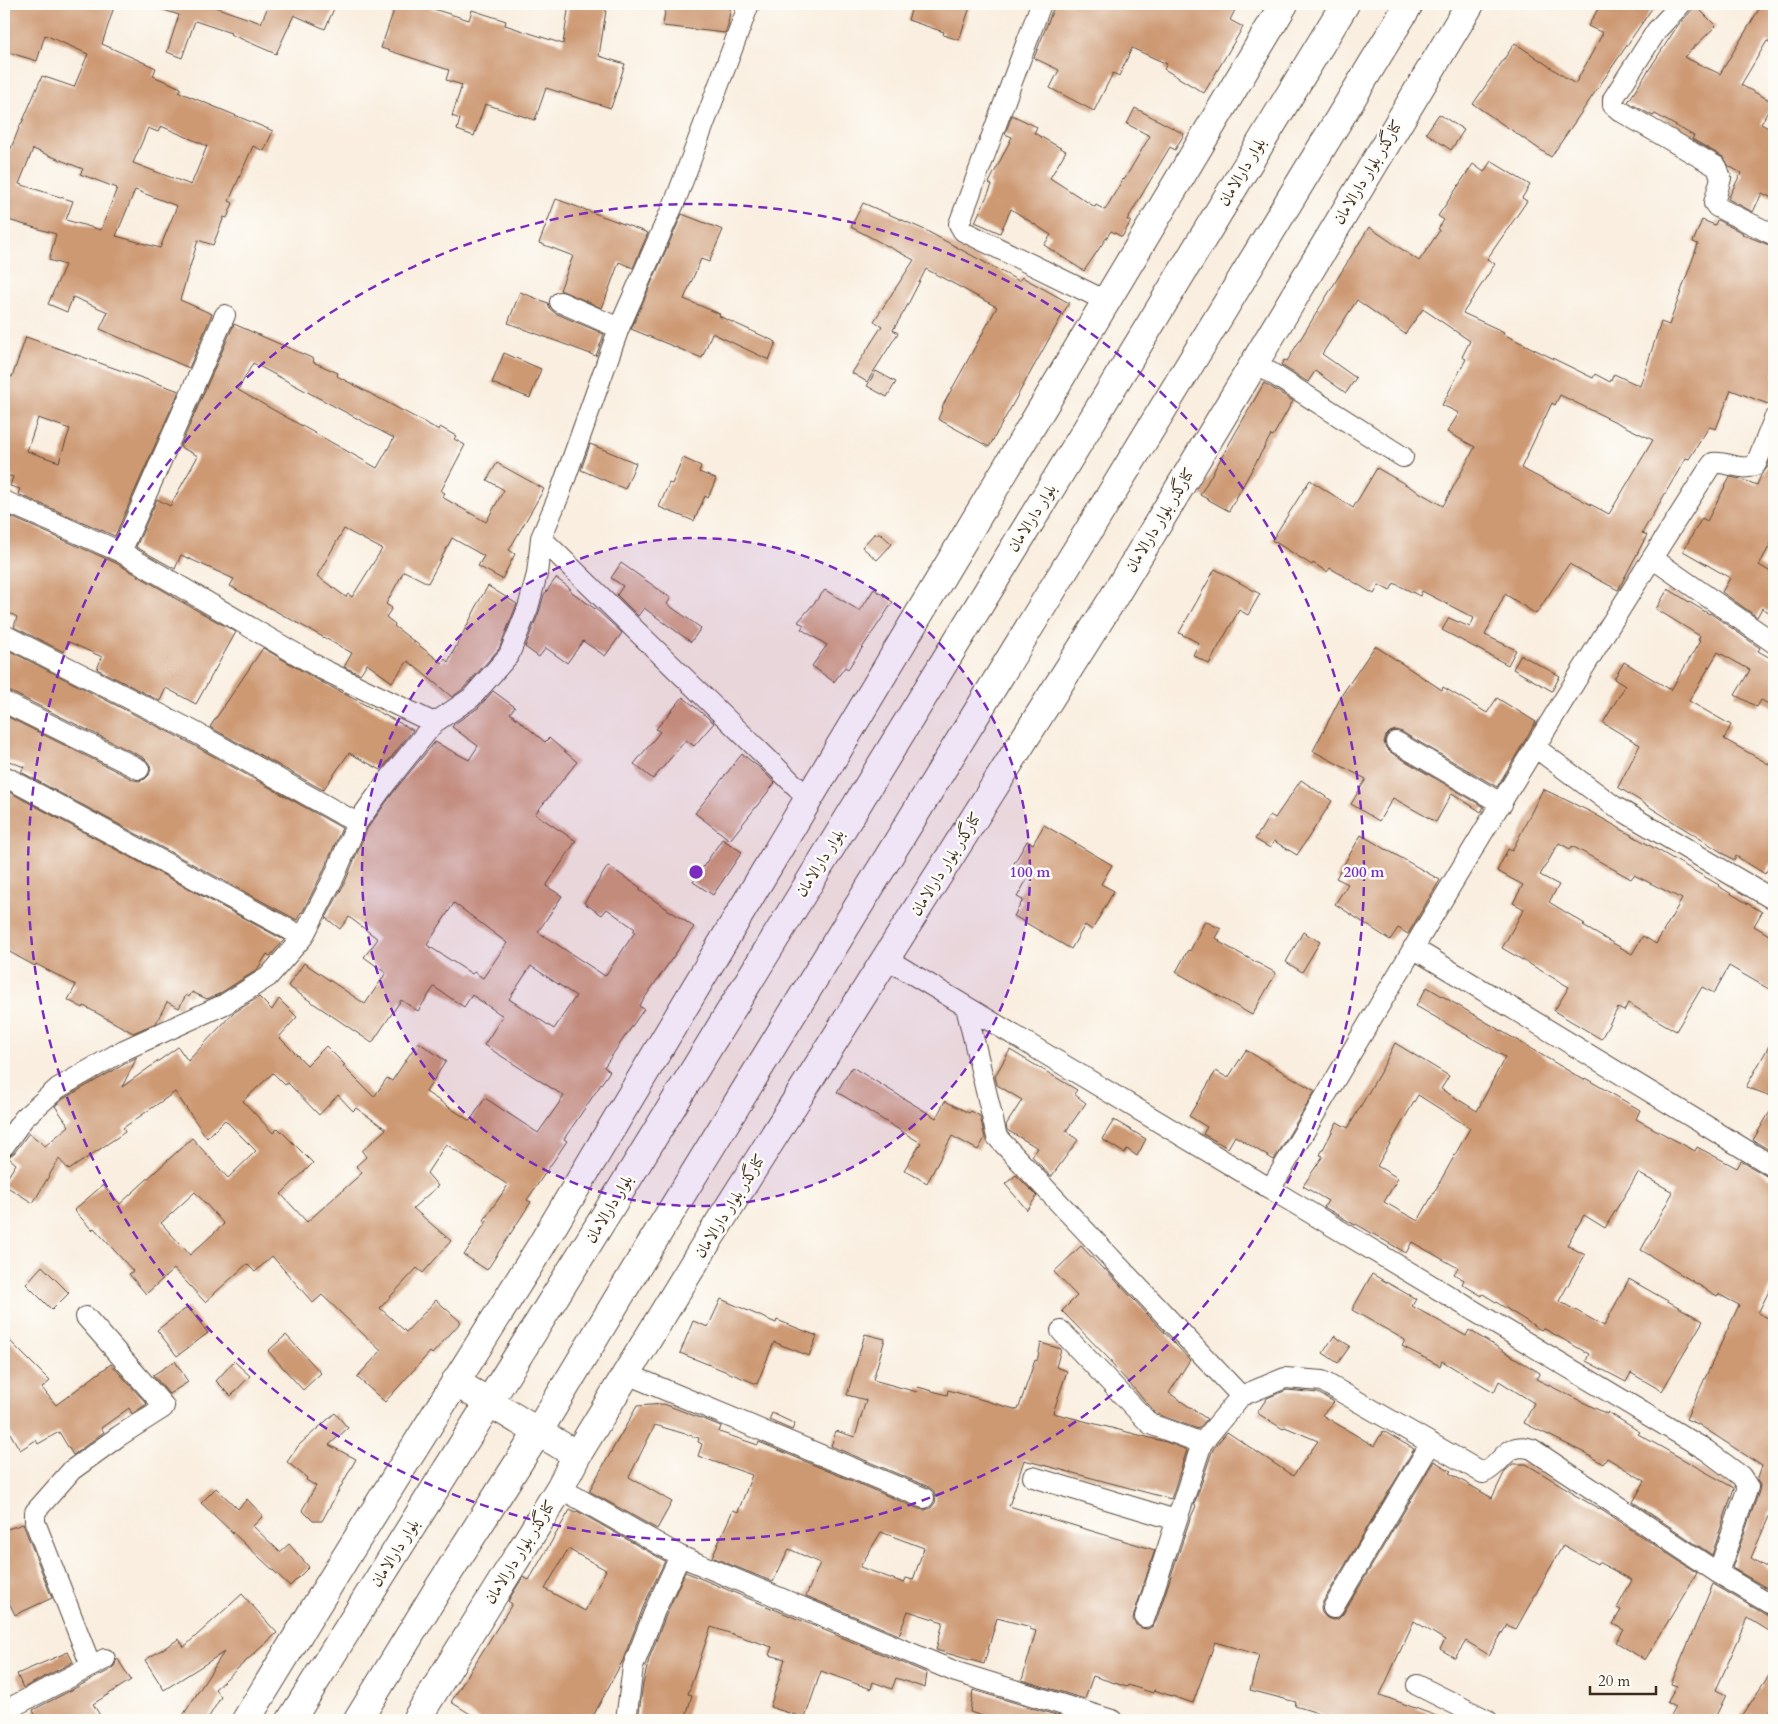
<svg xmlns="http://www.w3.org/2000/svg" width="1778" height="1724" font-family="Cardo,Amiri,serif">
	<rect width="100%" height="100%" fill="#fdfcf7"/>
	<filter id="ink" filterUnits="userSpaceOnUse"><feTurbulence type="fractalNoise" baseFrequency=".02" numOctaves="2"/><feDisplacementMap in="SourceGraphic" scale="10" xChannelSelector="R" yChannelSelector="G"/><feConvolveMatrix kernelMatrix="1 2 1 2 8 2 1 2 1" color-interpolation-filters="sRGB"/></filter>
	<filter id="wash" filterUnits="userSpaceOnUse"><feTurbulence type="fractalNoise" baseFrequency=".0096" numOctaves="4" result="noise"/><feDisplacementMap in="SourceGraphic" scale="20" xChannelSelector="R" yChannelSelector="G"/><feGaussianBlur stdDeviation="1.12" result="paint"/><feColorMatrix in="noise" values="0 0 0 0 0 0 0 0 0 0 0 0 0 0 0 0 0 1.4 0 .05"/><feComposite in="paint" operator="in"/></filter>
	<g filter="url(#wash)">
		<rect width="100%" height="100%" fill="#f9eedf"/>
		<g id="blocks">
			<path fill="#cd9973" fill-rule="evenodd" d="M4 4H115L102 44 156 68 153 76 181 88 179 92 273 131 264 151 253 146 229 201 233 203 227 218 224 217 213 245 198 240 180 300 212 314 189 368 100 329 108 312 73 297 67 312 48 304 65 265 49 260 56 234 5 219 4 220V166L21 123H22L42 76 74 87 88 54 45 35 37 61 4 51ZM161 126 207 146 191 185 133 163 148 128 158 132ZM33 149 83 169 80 174 117 188 101 230 66 220 73 201 19 184ZM135 190 177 206 160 248 116 236Z
				M155 4H206L261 23 269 4H336L325 29 294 15 276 54 230 34 231 33 195 21 182 58 167 52 179 15 154 7Z
				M396 4H417L469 20 472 10 506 21 505 25 563 44 569 4H607L599 56 625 64 611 108 546 88 535 120 485 104 474 136 457 130 460 119 452 116 462 85 446 80 449 70 381 48Z
				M666 4H731L728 25 725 33 663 26Z
				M913 4H971L959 40 943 35 944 32 908 20Z
				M1055 4H1238L1230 20 1243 27 1204 93 1164 69 1167 64 1132 48 1119 76 1113 73 1094 111 1050 88 1059 70 1034 58Z
				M1601 4H1655L1551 157 1473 104 1515 43 1575 84 1603 33 1588 26Z
				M1762 4H1774V45L1767 41 1741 85 1773 102 1761 124 1774 131V199L1762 193 1753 212 1728 199 1741 173 1729 166 1723 157 1692 139 1694 136 1655 114 1653 116 1628 102 1678 25 1696 6 1716 26 1684 57 1720 74Z
				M1135 108 1184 134 1175 150 1170 147 1127 220 1131 221 1122 237 1111 231 1084 271 1044 245 1051 235 1011 209 1000 233 975 222 992 185 989 183 1012 137 1005 134 1012 115 1037 127 1034 133 1066 151 1050 178 1095 207 1096 205 1105 210 1123 179 1124 180 1150 136 1127 124Z
				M1439 114 1464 130 1451 150 1426 133Z
				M1491 161 1530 185 1522 198 1527 201 1487 259 1495 264 1463 313 1504 332 1503 334 1593 378 1595 374 1610 382 1614 374 1640 386 1661 322 1669 325 1698 244 1693 242 1702 220 1715 225 1717 220 1743 233 1742 234 1774 247V389L1768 404 1731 390 1716 429 1709 427 1689 459 1686 458 1642 533 1647 535 1618 590 1569 564 1536 614 1505 594 1485 635 1516 650 1508 665 1442 630 1449 618 1470 627 1474 618 1422 591 1420 596 1394 583 1390 591 1379 585 1374 594 1330 568 1327 572 1313 563 1312 565 1272 540 1310 480 1353 508 1377 468 1443 506 1475 447 1447 432 1459 413 1442 405 1466 359 1462 357 1470 341 1423 309 1405 334 1357 300 1322 354 1356 378 1346 393 1315 371 1308 382 1281 365 1284 360 1287 361 1369 227 1419 261 1440 230 1438 229 1444 220 1438 216 1473 164 1484 172ZM1560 395 1653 440 1609 514 1521 468 1552 403 1555 405Z
				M556 199 648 233 633 268 619 262 602 308 560 290 573 256 539 243Z
				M863 203 925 230 1019 281 1022 277 1069 303 989 447 938 419 943 407H942L997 307 926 269 905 310 893 330 898 333 867 382 852 373 882 326 874 321 914 260 851 227Z
				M682 214 723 230 709 262 701 259 684 299 720 314 719 316 776 342 769 360 712 333 702 358 631 329Z
				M520 292 548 303 550 309 555 313 604 334 596 356 508 323Z
				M234 324 314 359 313 362 338 373 337 376 439 430 440 427 456 436 454 439 465 445 441 491 445 493 442 497 486 522 504 490 487 480 497 463 544 489 509 550 515 554 502 579 478 566 484 556 452 538 428 583 404 571 386 604 392 608 386 617 395 624 394 626 442 663 445 659 448 662 477 606H476L488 586 517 604 499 649 463 689 452 697 408 661 392 682 367 664 360 674 344 667 352 653 230 586 234 579 181 555 175 569 136 547 157 499 170 506 198 456 180 447ZM253 363 394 438 377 468 238 390ZM344 529 382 549 352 597 348 594 346 597 317 576Z
				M26 337 179 391 115 536 18 494 20 489 10 486 13 477 4 474V375L12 377ZM38 418 70 429 59 462 27 451Z
				M504 353 541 369 530 398 492 383Z
				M876 371 896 382 887 397 867 386Z
				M1264 383 1293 401 1273 436 1271 435 1229 511 1200 495Z
				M590 444 636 463 625 489 581 470Z
				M1774 450V538L1759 565 1774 574V615L1762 608 1757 617 1722 592 1730 578 1683 551 1702 518 1707 521 1730 477 1741 479 1757 485 1761 475 1767 468Z
				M683 458 701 466 699 472 716 479 708 498 705 496 694 521 659 507 669 483 672 484Z
				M9 516 116 563 173 596V597L236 632 196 704 166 688 160 701 97 669 102 657 69 642 64 652 14 627 17 617 4 610V530Z
				M874 534H881L892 544 877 560 862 547Z
				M621 563 671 598 667 604 701 628 691 642 644 608 638 616 617 595 623 586 611 578Z
				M1215 569 1260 594 1248 615 1239 610 1209 664 1193 655 1199 643 1179 633Z
				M556 578 571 589 569 590 598 611 622 633 605 656 583 641 567 663 546 648 539 657 525 647 539 612 544 595Z
				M874 589 893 602 848 669 845 667 834 682 812 666 827 645 801 629 804 625 798 622 825 590 860 611Z
				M1668 589 1709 614 1710 613 1760 648 1758 651 1774 660V707L1761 700 1757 707 1735 695 1750 670 1718 652 1689 701 1731 725 1724 739 1774 767V858L1765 874 1736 856 1734 860 1618 787 1640 745 1603 723 1625 686 1614 679 1624 662 1671 690 1700 641 1698 640 1700 636 1656 609Z
				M1375 646 1442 690 1443 687 1487 713 1497 698 1536 722 1497 787 1402 732 1396 730 1390 732 1386 736 1384 742 1386 748 1390 752 1484 807 1481 812 1452 793 1436 822 1393 798 1379 821 1351 804 1366 779 1313 751 1343 693Z
				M263 648 316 679 413 730 381 770 349 753 323 790 210 727Z
				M6 649 188 742 342 828 323 872 302 913 301 912 297 920 21 772 24 767 4 759V715L134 780 139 781 145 779 149 775 151 769 149 763 144 758 9 691 4 690V657Z
				M1521 655 1560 676 1552 691 1513 669Z
				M493 691 515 707 510 713 545 742 549 738 577 762 535 814 576 841 546 886 562 896 538 932 605 976 635 932 633 931 635 929 607 909 602 915 584 903 608 866 641 888 639 890 694 927 639 1006 644 1009 604 1067 610 1071 564 1139 567 1141 527 1200 531 1202 487 1270 464 1255 487 1221 484 1220 508 1185 446 1144 427 1173 438 1186 413 1208 451 1241 423 1273 417 1268 380 1308 406 1332 436 1300 461 1322 432 1354 430 1352 385 1402 357 1377 381 1351 322 1295 313 1303 272 1256 255 1272 247 1264 205 1302 174 1269 146 1294 129 1274 133 1271 94 1228 92 1230 74 1210 103 1185 120 1204 192 1138 228 1178 256 1151 225 1120 207 1138 175 1092 123 1128 125 1132 69 1170 59 1159 33 1203 4 1185V1183L16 1164 8 1157 14 1153 29 1133 45 1146 69 1126 55 1106 63 1099 137 1057 122 1087 178 1047 188 1061 233 1013 259 997 272 1010 279 999 297 1017 279 1037 307 1065 326 1046 345 1065 343 1066 374 1097 387 1078 392 1081 418 1042 446 1061 426 1092 470 1121 485 1098 538 1133 564 1096 484 1045 503 1016 472 995 464 1007 434 987 418 1011 401 1000 372 1043 288 986 304 963 365 1004 386 973 364 957 378 939 349 917 340 929 326 918 345 882 367 829 395 790 434 743 435 742 469 760 478 746 452 727 454 724 478 708ZM454 903 507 943 483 978 474 972 472 974 427 945ZM531 966 576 996 554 1029 509 999ZM273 1073 285 1085 288 1083 319 1115 338 1095 353 1111 356 1108 386 1129 362 1151 366 1157 356 1166 362 1173 307 1222 281 1194 313 1163 278 1128 273 1133 243 1101ZM195 1192 224 1224 190 1255 161 1223Z
				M683 697 714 723 694 746 686 740 653 779 634 764 660 732 656 729Z
				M742 754 760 768 775 783 730 840 695 813Z
				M1301 780 1332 801 1297 855 1274 841 1270 848 1255 839 1270 815 1275 818Z
				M1543 789 1591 812 1719 885 1718 886 1762 912 1754 926 1774 938V992L1729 966 1714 993 1702 987 1676 1031 1628 1003 1624 1011 1618 1008 1601 1039 1554 1011 1569 987 1502 948 1524 909 1513 903 1523 885 1497 871 1508 849 1512 851ZM1559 843 1570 849 1572 846 1631 879 1634 875 1682 899 1656 944 1643 936 1632 954 1583 926 1585 924 1549 902 1559 885 1540 875Z
				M9 792 284 940 270 956 267 954 257 970 219 994 207 999 192 992 189 997 186 995 179 1008 167 1002 156 1023 133 1033 84 1006 83 1008 68 1000 76 985 36 964 35 966 4 949V802Z
				M1044 825 1112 865 1101 884 1114 891 1092 930 1085 925 1071 949 1014 916 1023 900 1017 897 1030 874 1013 865 1027 841 1033 844Z
				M1361 835 1440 880 1408 934 1398 928 1390 940 1335 904 1348 884 1336 878Z
				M722 839 742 852 713 895 693 882Z
				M1205 921 1221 929 1216 938 1220 941 1219 942 1276 973 1252 1015 1176 972 1188 950 1190 951Z
				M1303 932 1320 942 1302 972 1286 962Z
				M1427 987 1584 1080 1585 1078 1640 1110 1636 1119 1695 1151 1697 1147 1737 1168 1741 1161 1768 1177 1774 1179V1281L1758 1313 1774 1321V1505L1751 1558 1774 1572V1592L1732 1568 1759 1491 1760 1485 1757 1480 1762 1466 1698 1424 1686 1419 1739 1305 1718 1294 1717 1296 1641 1250 1673 1192 1638 1173 1605 1228 1584 1215 1567 1245 1585 1255 1559 1301 1604 1326 1629 1279 1703 1321 1662 1391 1631 1373 1626 1382 1586 1361 1589 1354 1543 1328 1541 1330 1483 1294 1482 1296 1462 1284 1464 1280 1454 1274 1458 1268 1412 1242 1406 1253 1356 1224 1355 1225 1324 1207 1328 1201 1303 1186 1323 1156 1320 1155 1337 1122 1348 1128 1382 1069 1395 1043 1449 1076 1441 1089 1477 1111 1505 1057 1416 1006ZM1418 1095 1470 1128 1418 1221 1384 1202 1398 1178 1377 1166Z
				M1774 1037V1097L1746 1087Z
				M1010 1050 1077 1090 1074 1094 1086 1103 1066 1131 1078 1140 1051 1177 1032 1156 1038 1148 1007 1130 1006 1125 1022 1100 997 1085 995 1076Z
				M1246 1050 1315 1091 1274 1160 1235 1136 1228 1148 1203 1134 1207 1127 1189 1116 1216 1071 1228 1078Z
				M852 1067 936 1118 945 1101 969 1113 971 1111 980 1116 985 1138 978 1150 952 1136 927 1183 904 1170 921 1143 837 1092Z
				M1774 1105V1153L1753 1140Z
				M1114 1120 1146 1139 1137 1156 1127 1149 1124 1153 1102 1139Z
				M1016 1175 1037 1196 1027 1210 1005 1184Z
				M1081 1246 1104 1270 1105 1269 1190 1360 1169 1393 1207 1419 1198 1429 1157 1414 1109 1361 1112 1362 1062 1311 1077 1296 1054 1272Z
				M42 1266 69 1293 52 1310 26 1284Z
				M1372 1274 1416 1299 1412 1306 1466 1336 1469 1330 1540 1373 1536 1379 1607 1414 1608 1412 1640 1432 1638 1434 1734 1488 1712 1555 1633 1502 1645 1481 1607 1458 1603 1464 1583 1452 1524 1423 1534 1403 1499 1381 1494 1392 1442 1361 1440 1366 1402 1346 1405 1340 1352 1310Z
				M721 1299 776 1323 777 1320 817 1336 809 1356 774 1342 757 1384 680 1353 693 1321 708 1327Z
				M188 1307 208 1333 177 1356 157 1330Z
				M865 1334 885 1339 873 1380 917 1392 918 1387 947 1395 948 1390 1018 1410 1035 1360 1037 1361 1041 1343 1061 1349 1056 1367 1067 1371 1053 1413 1166 1442 1187 1450 1171 1499 1024 1460 1009 1506 1155 1550 1134 1614 1133 1619 1136 1625 1142 1628 1147 1629 1153 1626 1156 1621 1190 1519 1196 1506 1194 1505 1213 1449 1227 1432 1293 1476 1318 1441 1285 1427 1283 1429 1257 1413 1267 1398 1287 1390 1318 1393 1334 1402 1322 1415 1374 1446 1383 1431 1414 1449 1323 1602 1321 1607 1322 1613 1327 1618 1333 1620 1338 1619 1343 1614 1434 1461 1451 1471 1449 1473 1492 1498 1505 1471 1513 1464H1526L1574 1493 1573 1494 1603 1511 1697 1573 1645 1660 1616 1642 1624 1630 1613 1624 1621 1610 1617 1608 1632 1580 1598 1562 1597 1564 1563 1545 1516 1629 1507 1625 1489 1655 1466 1641 1455 1658 1440 1649 1445 1640 1414 1621 1380 1695 1442 1718V1720H1341L1295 1706 1296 1702 1250 1690 1259 1655 1215 1642 1193 1703 1154 1690 1153 1693 1128 1685 1127 1687 1093 1676 1085 1699 1022 1680 1036 1631 1030 1629 1031 1627 997 1618 984 1664 936 1650 943 1622 908 1611 899 1635 806 1596 820 1563 789 1549 773 1582 712 1557 733 1510 738 1512 752 1475 698 1456 702 1444 698 1442 699 1438 655 1425 629 1477 672 1502 657 1529 589 1491 637 1406 664 1404 721 1426 719 1432 758 1445 759 1442 919 1509 925 1510 931 1508 935 1503 936 1497 934 1491 929 1487 831 1446 836 1431 855 1437 866 1400 847 1395ZM881 1532 924 1548 913 1580 906 1578 904 1583 860 1567Z
				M4 1335 50 1381 42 1388 56 1405 111 1364 147 1404 132 1414 129 1408 101 1428 104 1432 73 1455 59 1432 38 1444 36 1440 20 1450 4 1423Z
				M286 1335 321 1373 303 1390 268 1351Z
				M1334 1336 1350 1346 1338 1363 1323 1353Z
				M175 1361 188 1382 169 1394 153 1375Z
				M234 1361 250 1376 231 1396 216 1381Z
				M335 1413 348 1428 329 1445 356 1459 322 1521H313L302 1510 316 1486 306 1480 307 1478 287 1462 299 1445Z
				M772 1413 795 1424 792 1430 769 1420Z
				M216 1488 238 1509 247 1499 263 1516 253 1526 280 1552 289 1544 309 1567 290 1586 201 1503Z
				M570 1510 576 1513 577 1511 665 1561 644 1605 623 1660 591 1720H480L451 1702 512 1604 508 1601 523 1577 529 1580ZM568 1549 606 1570 585 1611 545 1589Z
				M23 1524 52 1598 15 1615 4 1592V1530Z
				M685 1572 927 1673 925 1688 896 1678 892 1689 873 1682 871 1689 821 1671 805 1718 770 1707 785 1659 769 1655 772 1647 711 1627 688 1694 692 1695 685 1720H638L643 1684 649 1659 666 1615Z
				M1713 1584 1768 1616 1774 1618V1634L1748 1618 1716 1690 1726 1695 1714 1720H1668L1675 1707 1667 1703 1677 1686 1671 1684Z
				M242 1594 277 1633 215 1689 221 1697 207 1720H180L224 1652 164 1690 145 1660 179 1639 184 1647Z
				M68 1652 73 1662 23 1688 17 1674Z
				M117 1658 131 1680 93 1704 103 1720H37L33 1710 110 1670 115 1665Z
				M1774 1668V1704L1763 1720H1739Z
				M973 1690 1072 1720H994L970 1712Z"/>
		</g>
	</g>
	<g filter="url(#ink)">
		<use href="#blocks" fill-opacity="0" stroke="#58473b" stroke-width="1"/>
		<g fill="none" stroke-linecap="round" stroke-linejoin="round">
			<defs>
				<path id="street" d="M1041 4 959 224 963 231 1106 301
					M1681 4 1657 30 1613 99V105L1620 111 1717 167 1721 178 1714 203 1717 207 1774 235
					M560 302 619 328
					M1254 362 1403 457
					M4 501 121 552 322 669 434 723
					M541 538 808 798
					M121 552 225 315
					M1652 558 1774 643
					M4 635 193 731 357 823
					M4 702 139 769
					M1396 742 1502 804
					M1536 748 1614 806 1774 900
					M4 776 303 937
					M1413 948 1774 1167
					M887 959 1706 1450 1741 1476 1748 1487 1718 1573
					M966 1007 997 1137 1241 1396
					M4 1146 24 1118 58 1088 124 1050 225 1004 268 977 303 937 334 877 357 823 386 783 434 723 471 698 509 655 528 608 537 574 541 538 560 493 619 328 676 199 749 4
					M1271 1188C1414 946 1558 704 1710 467L1713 463C1728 461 1743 473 1756 464L1774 419
					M86 1317 164 1406 163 1408 119 1436 72 1470 35 1512V1522L91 1666
					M1061 1331 1150 1424 1202 1443
					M627 1374 924 1498
					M1033 1477 1176 1520
					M560 1488 680 1556 956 1672 1112 1720
					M1333 1608 1431 1443
					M1145 1617 1202 1443 1241 1396 1285 1378 1322 1381 1483 1473C1504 1464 1504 1441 1532 1449L1718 1573 1774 1606
					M1417 1685 1487 1720
					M4 1711 105 1659
					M626 1720 633 1667 655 1610 680 1556"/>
				<path id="secondary" d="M455 1382 577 1455
					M246 1720 349 1552 541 1246 1284 4
					M291 1720 592 1237 1054 483 1345 4
					M358 1720 438 1589 538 1432 637 1267 1105 504 1409 4
					M416 1720 560 1488 577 1455 705 1245 1112 600 1470 4"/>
			</defs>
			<use href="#street" stroke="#58473b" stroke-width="22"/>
			<use href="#secondary" stroke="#58473b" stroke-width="30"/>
			<use href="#street" stroke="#fff" stroke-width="20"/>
			<use href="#secondary" stroke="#fff" stroke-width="28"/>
		</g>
	</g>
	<circle cx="696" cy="872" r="334" fill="#7b2cbf" fill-opacity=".12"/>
	<g fill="none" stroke="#7b2cbf" stroke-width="2.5" stroke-dasharray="9 6">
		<circle cx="696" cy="872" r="334"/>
		<circle cx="696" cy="872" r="668"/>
	</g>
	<g text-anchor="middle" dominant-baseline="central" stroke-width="5" stroke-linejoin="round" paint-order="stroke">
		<g font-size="16" fill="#3b2a1e" stroke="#fdfcf7">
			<text transform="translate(1242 172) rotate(-59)">بلوار دارالامان</text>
			<text transform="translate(1368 172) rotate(-59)">کنارگذر بلوار دارالامان</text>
			<text transform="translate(1032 518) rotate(-58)">بلوار دارالامان</text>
			<text transform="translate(1160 520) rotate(-59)">کنارگذر بلوار دارالامان</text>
			<text transform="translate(820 863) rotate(-58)">بلوار دارالامان</text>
			<text transform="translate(946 864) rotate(-58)">کنارگذر بلوار دارالامان</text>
			<text transform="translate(730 1206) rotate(-58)">کنارگذر بلوار دارالامان</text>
			<text transform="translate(609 1209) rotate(-59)">بلوار دارالامان</text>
			<text transform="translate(520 1552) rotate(-58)">کنارگذر بلوار دارالامان</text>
			<text transform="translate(395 1553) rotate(-58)">بلوار دارالامان</text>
		</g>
	</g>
	<circle cx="696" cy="872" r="8" fill="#7b2cbf" stroke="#fdfcf7" stroke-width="2.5"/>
	<g font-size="15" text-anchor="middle" font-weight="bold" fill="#7b2cbf" stroke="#fdfcf7" stroke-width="5" stroke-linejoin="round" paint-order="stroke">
		<text x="1030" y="877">100 m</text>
		<text x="1364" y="877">200 m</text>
	</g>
	<rect width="1778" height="1724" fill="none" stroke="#fdfcf7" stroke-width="20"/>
	<path d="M1590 1686v8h66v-8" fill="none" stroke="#3b2a1e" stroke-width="2.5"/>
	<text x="1598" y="1686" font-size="15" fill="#3b2a1e" stroke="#fdfcf7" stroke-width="4" paint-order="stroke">20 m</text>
</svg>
